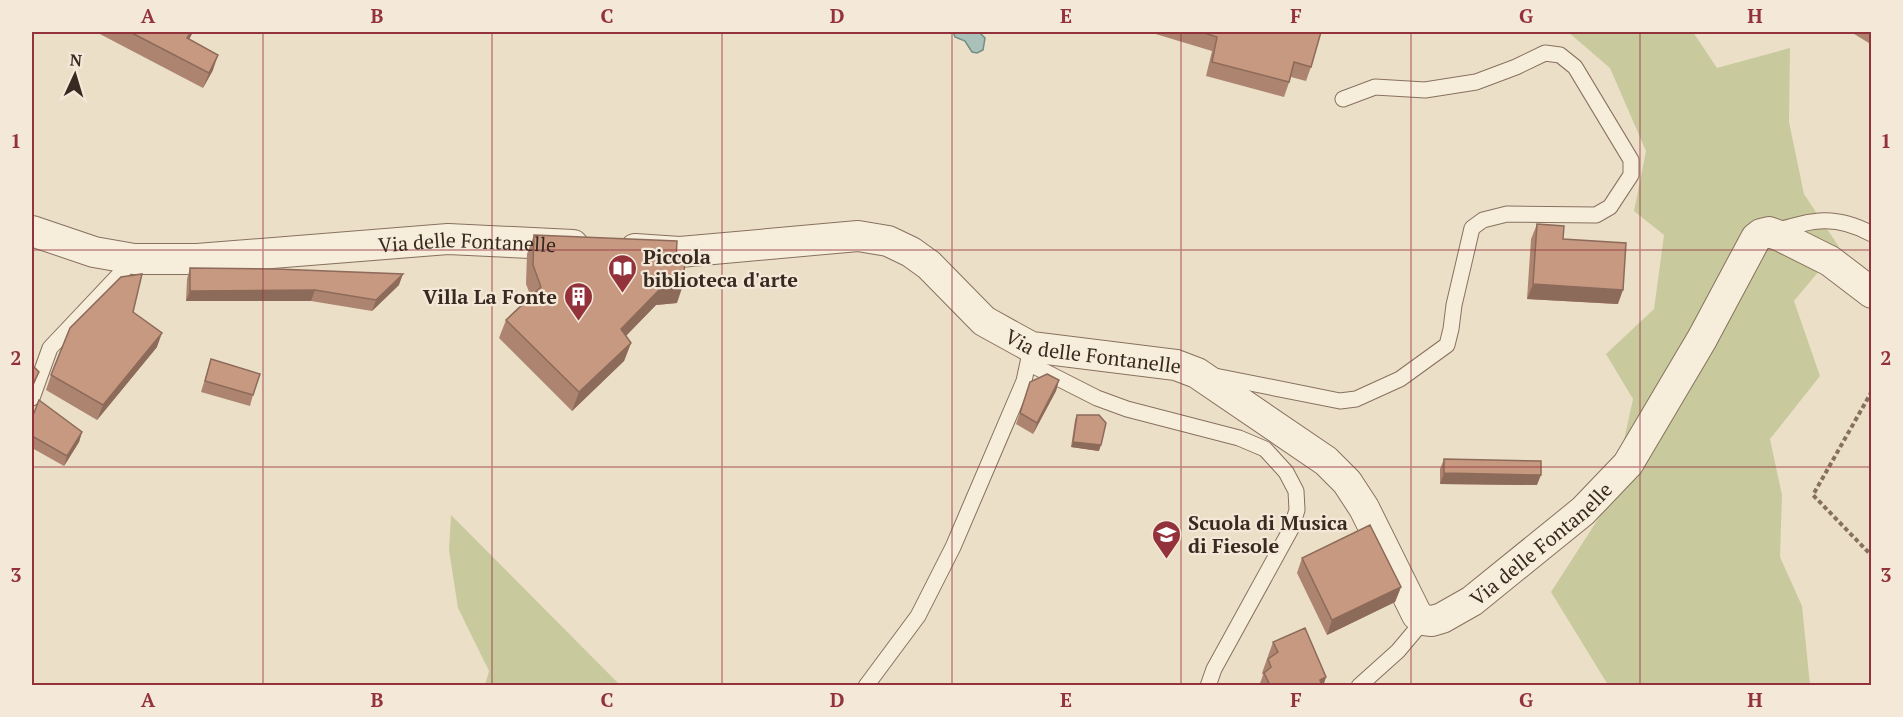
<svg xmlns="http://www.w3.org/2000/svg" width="1903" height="717" font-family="'PT Serif',serif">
	<rect width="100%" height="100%" fill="#ecdfc8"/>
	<path fill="#c8ca9d" d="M1568 32H1693L1717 68 1790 48 1789 122 1804 194 1839 247 1794 301 1820 376 1770 439 1782 495 1780 557 1802 606 1810 685H1608L1551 592 1611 499 1633 399 1606 354 1654 309 1664 235 1634 211 1646 151 1610 68Z
		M451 515 620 685H485L489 671 458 608 449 550Z"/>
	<path fill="#a9c1b8" stroke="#708f85" stroke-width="1.5" d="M953 32H979L985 38 983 50 977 53 972 52 965 41 955 37Z"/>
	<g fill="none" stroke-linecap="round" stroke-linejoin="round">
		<defs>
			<path id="lane" d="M1775 231C1814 220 1834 214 1872 234
				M1028 363 1097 398 1127 409 1239 438 1265 449 1286 472 1296 491 1297 510 1291 529 1214 669 1208 686
				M1215 376 1340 401 1356 399 1400 379 1447 345 1451 329 1454 305 1472 228 1483 220 1507 214 1596 215 1610 207 1631 175V160L1575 67 1560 55 1545 53 1516 67 1476 82 1425 90 1375 87 1343 99
				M32 398 50 348 134 259
				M866 686 918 616 953 547 1024 381 1030 353
				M1359 686 1398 651 1424 620"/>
			<g id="street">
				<path id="s1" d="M32 231 94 252 134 259H197L448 239 573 245"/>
				<path id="s2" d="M635 249 680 252 858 236 888 241 911 252 929 265 984 321 1031 347 1176 365 1197 373 1326 461 1347 482 1364 508 1417 615 1424 620 1432 621 1442 618 1472 601 1583 511 1628 464 1702 339 1756 238 1761 234 1769 232 1780 236 1830 261 1872 293"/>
			</g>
		</defs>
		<use href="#lane" stroke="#87715e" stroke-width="17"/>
		<use href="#street" stroke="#87715e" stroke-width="32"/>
		<path stroke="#87715e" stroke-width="4" stroke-dasharray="4.5 3" stroke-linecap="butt" d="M1872 391 1813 495 1872 556"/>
		<use href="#lane" stroke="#f7eddb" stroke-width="15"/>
		<use href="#street" stroke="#f7eddb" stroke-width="30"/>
	</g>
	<path fill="#ac846f" d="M96 32H193L189 39 213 70 203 88Z
		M1149 32H1321L1311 67 1306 81 1291 77 1284 97 1206 76 1212 51Z
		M1851 32H1872V45Z
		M1537 224 1563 239 1618 304 1527 299 1531 239Z
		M534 235 676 260 677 303 656 305 626 336 631 343 624 361 572 411 499 338 506 320 531 297 526 284 527 254Z
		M190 268 399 285 372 311 311 301H186L187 279Z
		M133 312 157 347 97 420 46 390 51 375Z
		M211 359 253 395 250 406 201 392Z
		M1059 380 1056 391 1033 434 1016 424 1030 382Z
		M1077 415 1099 451 1071 447 1075 420Z
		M32 418 82 432 79 442 64 466 32 448Z
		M1444 459 1537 485 1440 484V469Z
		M1302 558 1401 587 1395 602 1327 635 1297 573Z
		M1273 642 1326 677 1323 686H1259L1263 675 1262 673Z"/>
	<path fill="#8c6b5a" d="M191 32H193L182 53 187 38Z
		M218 55 213 70 203 88 209 73Z
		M403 274 399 285 372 311 376 300Z
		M1533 284 1623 290 1618 304 1527 299Z
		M683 285 677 303 656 305 614 348 621 329 663 286Z
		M315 290 311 301H186L190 291Z
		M162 333 157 347 97 420 103 405Z
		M631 343 624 361 572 411 579 392Z
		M39 372 33 387 32 390V386Z
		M1059 380 1056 391 1033 434 1037 423Z
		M82 432 79 442 64 466 67 456Z
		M1073 442 1101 445 1099 451 1071 447Z
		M1444 473 1541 475 1537 485 1440 484Z
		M1401 587 1395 602 1327 635 1332 620Z
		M1326 677 1323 686H1318L1320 680Z"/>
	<path fill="#c89981" stroke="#8c6b5a" stroke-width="1.5" d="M130 32H191L187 38 218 55 209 73Z
		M1201 32H1321L1311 67 1294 62 1289 82 1212 62 1217 37Z
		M1537 224 1564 226 1563 239 1626 243 1623 290 1533 284Z
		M534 235 677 241 676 260H685L683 285 663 286 621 329 631 343 579 392 506 320 541 287 533 265Z
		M190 268 276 269 403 274 376 300 315 290 190 291Z
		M142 274 133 312 162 333 103 405 51 375 70 328 121 277Z
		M211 359 260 374 253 395 205 381Z
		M32 365 39 372 32 386Z
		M1047 374 1059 380 1037 423 1020 413 1030 382Z
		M39 400 82 432 67 456 32 436V418Z
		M1077 415H1099L1106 423 1101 445 1073 442Z
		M1444 459 1541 461V475L1444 473Z
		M1370 525 1401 587 1332 620 1302 558Z
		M1305 628 1326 677 1320 680 1322 686H1269L1270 685 1264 673 1271 667 1268 659 1278 652 1273 642Z"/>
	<path fill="none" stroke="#93323a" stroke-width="1.5" stroke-opacity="0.55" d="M263 32V686M492 32V686M722 32V686M952 32V686M1181 32V686M1411 32V686M1640 32V686M32 250H1872M32 467H1872"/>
	<defs>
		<symbol id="library-pin" viewBox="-11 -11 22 30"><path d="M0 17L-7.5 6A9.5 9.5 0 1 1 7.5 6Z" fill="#93323a" stroke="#f4e9d8"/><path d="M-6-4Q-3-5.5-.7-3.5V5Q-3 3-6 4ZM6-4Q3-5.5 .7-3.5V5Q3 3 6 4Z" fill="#fff"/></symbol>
		<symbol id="building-pin" viewBox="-11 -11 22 30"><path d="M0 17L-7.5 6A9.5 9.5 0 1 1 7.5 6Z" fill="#93323a" stroke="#f4e9d8"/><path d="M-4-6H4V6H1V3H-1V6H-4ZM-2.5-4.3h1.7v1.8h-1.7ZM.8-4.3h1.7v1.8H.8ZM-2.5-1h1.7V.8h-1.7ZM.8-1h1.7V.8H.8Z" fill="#fff"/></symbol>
		<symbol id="school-pin" viewBox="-11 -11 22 30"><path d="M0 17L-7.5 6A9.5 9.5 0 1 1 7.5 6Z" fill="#93323a" stroke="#f4e9d8"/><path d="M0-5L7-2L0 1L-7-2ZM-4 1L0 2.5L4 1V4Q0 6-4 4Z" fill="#fff"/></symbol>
	</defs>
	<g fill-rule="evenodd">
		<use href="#library-pin" x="606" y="252" width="33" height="45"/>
		<use href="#building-pin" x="562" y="280" width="33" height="45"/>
		<use href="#school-pin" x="1150" y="518" width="33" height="45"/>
	</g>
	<g text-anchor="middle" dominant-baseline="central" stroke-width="4.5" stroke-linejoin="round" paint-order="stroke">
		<g font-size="20" fill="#392a21" stroke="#f4e9d8">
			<text stroke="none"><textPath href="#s1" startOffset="440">Via delle Fontanelle</textPath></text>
			<text stroke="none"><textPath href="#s2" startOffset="496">Via delle Fontanelle</textPath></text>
			<text stroke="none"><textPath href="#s2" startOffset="1090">Via delle Fontanelle</textPath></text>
		</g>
		<g font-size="20" font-weight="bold" fill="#392a21" stroke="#f4e9d8" text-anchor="start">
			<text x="643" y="256">Piccola<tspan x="643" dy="23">biblioteca d'arte</tspan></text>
			<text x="557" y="296" text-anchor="end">Villa La Fonte</text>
			<text x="1188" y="522">Scuola di Musica<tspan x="1188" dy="23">di Fiesole</tspan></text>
		</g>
	</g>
	<rect width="1903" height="717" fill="none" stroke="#f4e9d8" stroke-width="66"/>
	<g transform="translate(75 75) rotate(4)" stroke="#f4e9d8" stroke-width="4.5" paint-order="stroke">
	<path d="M0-4.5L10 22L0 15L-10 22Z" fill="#392a21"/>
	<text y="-9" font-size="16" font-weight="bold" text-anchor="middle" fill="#392a21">N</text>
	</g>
	<rect x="33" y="33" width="1837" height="651" fill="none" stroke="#93323a" stroke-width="2"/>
	<g font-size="20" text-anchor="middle" font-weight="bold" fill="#93323a">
		<text x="148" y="23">A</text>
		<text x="377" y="23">B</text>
		<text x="607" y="23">C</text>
		<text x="837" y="23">D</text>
		<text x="1066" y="23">E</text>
		<text x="1296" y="23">F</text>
		<text x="1526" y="23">G</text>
		<text x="1755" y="23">H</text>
		<text x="16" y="148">1</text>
		<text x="1886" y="148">1</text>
		<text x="16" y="365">2</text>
		<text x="1886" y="365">2</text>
		<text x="16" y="582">3</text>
		<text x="1886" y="582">3</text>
		<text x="148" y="707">A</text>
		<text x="377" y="707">B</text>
		<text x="607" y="707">C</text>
		<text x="837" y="707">D</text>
		<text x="1066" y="707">E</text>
		<text x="1296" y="707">F</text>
		<text x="1526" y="707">G</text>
		<text x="1755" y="707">H</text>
	</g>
</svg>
